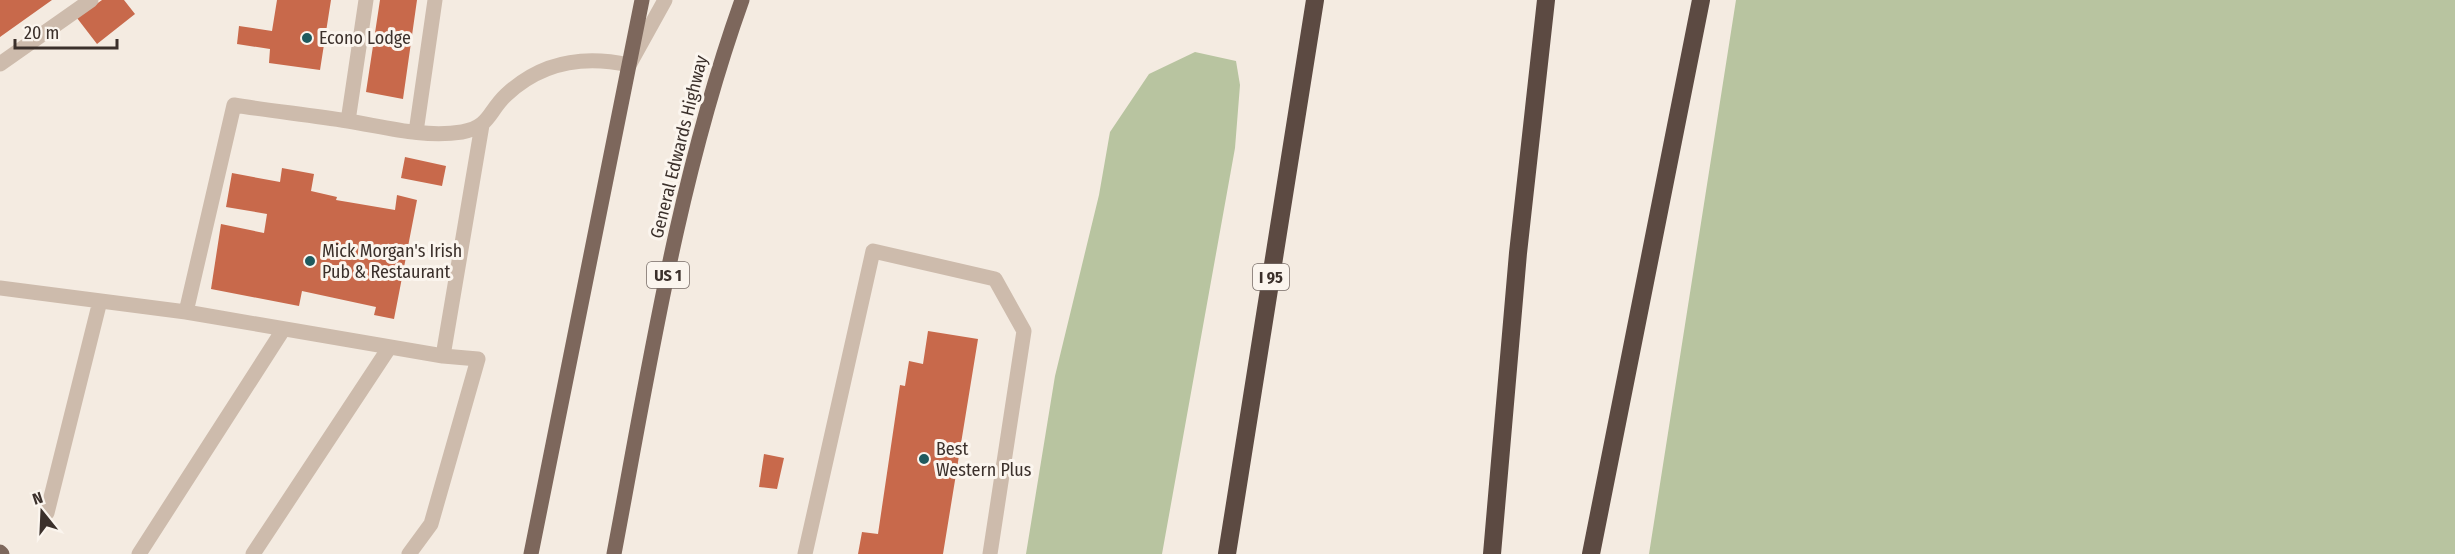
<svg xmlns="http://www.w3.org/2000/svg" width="2455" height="554" font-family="'Fira Sans Condensed',sans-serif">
	<rect width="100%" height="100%" fill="#f4ebe1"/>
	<path fill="#b8c4a0" d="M1736 0H2455V554H1649Z
		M1195 52 1236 61 1240 85 1235 148 1162 554H1026L1055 376 1099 195 1110 132 1149 74Z"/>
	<path fill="#c8694b" d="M0 0H52L0 37Z
		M102 0H124L135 14 97 44 77 18Z
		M277 0H331L320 70 269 63 270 49 237 44 239 26 272 31Z
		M380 0H417L403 99 366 92Z
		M405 157 446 166 442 186 401 178Z
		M282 168 314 174 311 191 337 197 336 200 395 210 397 195 417 200 394 319 374 315 376 307 302 291 299 306 211 289 221 224 264 233 267 214 226 207 232 173 280 182Z
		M928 331 978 339 943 554H858L862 532 878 534 900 385 905 386 909 361 923 364Z
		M764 454 784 458 777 489 759 487Z"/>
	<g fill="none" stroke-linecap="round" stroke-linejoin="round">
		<path stroke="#cdbbac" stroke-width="15" d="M0 64 91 0
			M348 121 366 0
			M416 132 435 0
			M0 288 186 312 234 105C272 111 310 115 348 121 385 127 424 138 462 132 490 127 488 112 506 95 541 62 584 55 629 65L665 0
			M186 312 443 356 482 125
			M47 513 100 301
			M139 554 283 330
			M253 554 389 348
			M409 554 431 524 478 359 443 356
			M805 554 873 251 995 279 1024 331 990 554"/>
		<path stroke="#7d675c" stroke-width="15" d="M0 552 2 554
			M531 554 642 0
			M614 554C649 368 678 179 742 0"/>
		<path stroke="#5c4a42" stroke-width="18" d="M1227 554 1315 0
			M1492 554 1518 253 1546 0
			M1591 554 1701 0"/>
	</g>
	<g fill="#1f5a5e" stroke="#fbf5ee" stroke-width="2">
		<circle cx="307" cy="38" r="6"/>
		<circle cx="310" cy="261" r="6"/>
		<circle cx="924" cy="459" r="6"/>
	</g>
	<g text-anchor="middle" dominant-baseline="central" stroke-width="6" stroke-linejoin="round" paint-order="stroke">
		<g fill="#fbf5ee" stroke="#756b66" stroke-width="1.5">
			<rect x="647" y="262" width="42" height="26" rx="4.5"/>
			<rect x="1253" y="264" width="36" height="26" rx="4.5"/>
		</g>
		<g font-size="16" font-weight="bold" fill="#3b302b">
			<text x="668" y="275">US 1</text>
			<text x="1271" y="277">I 95</text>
		</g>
		<g font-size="18" fill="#3b302b" stroke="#fbf5ee" text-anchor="start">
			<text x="319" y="38">Econo Lodge</text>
			<text x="322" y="251">Mick Morgan's Irish<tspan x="322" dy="21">Pub &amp; Restaurant</tspan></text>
			<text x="936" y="449">Best<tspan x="936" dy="21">Western Plus</tspan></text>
		</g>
		<g font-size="18" fill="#3b302b" stroke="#fbf5ee">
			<text transform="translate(679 147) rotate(-76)">General Edwards Highway</text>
		</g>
	</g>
	<g transform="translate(42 512) rotate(342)" stroke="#fbf5ee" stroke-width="4.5" paint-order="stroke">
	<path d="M0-4.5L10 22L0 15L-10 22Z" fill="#3b302b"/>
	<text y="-9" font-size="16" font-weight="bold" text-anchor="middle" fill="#3b302b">N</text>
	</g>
	<path d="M15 39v9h102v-9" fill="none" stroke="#3b302b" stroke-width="3"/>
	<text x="24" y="39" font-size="18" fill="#3b302b" stroke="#fbf5ee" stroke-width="4.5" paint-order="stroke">20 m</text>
</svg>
